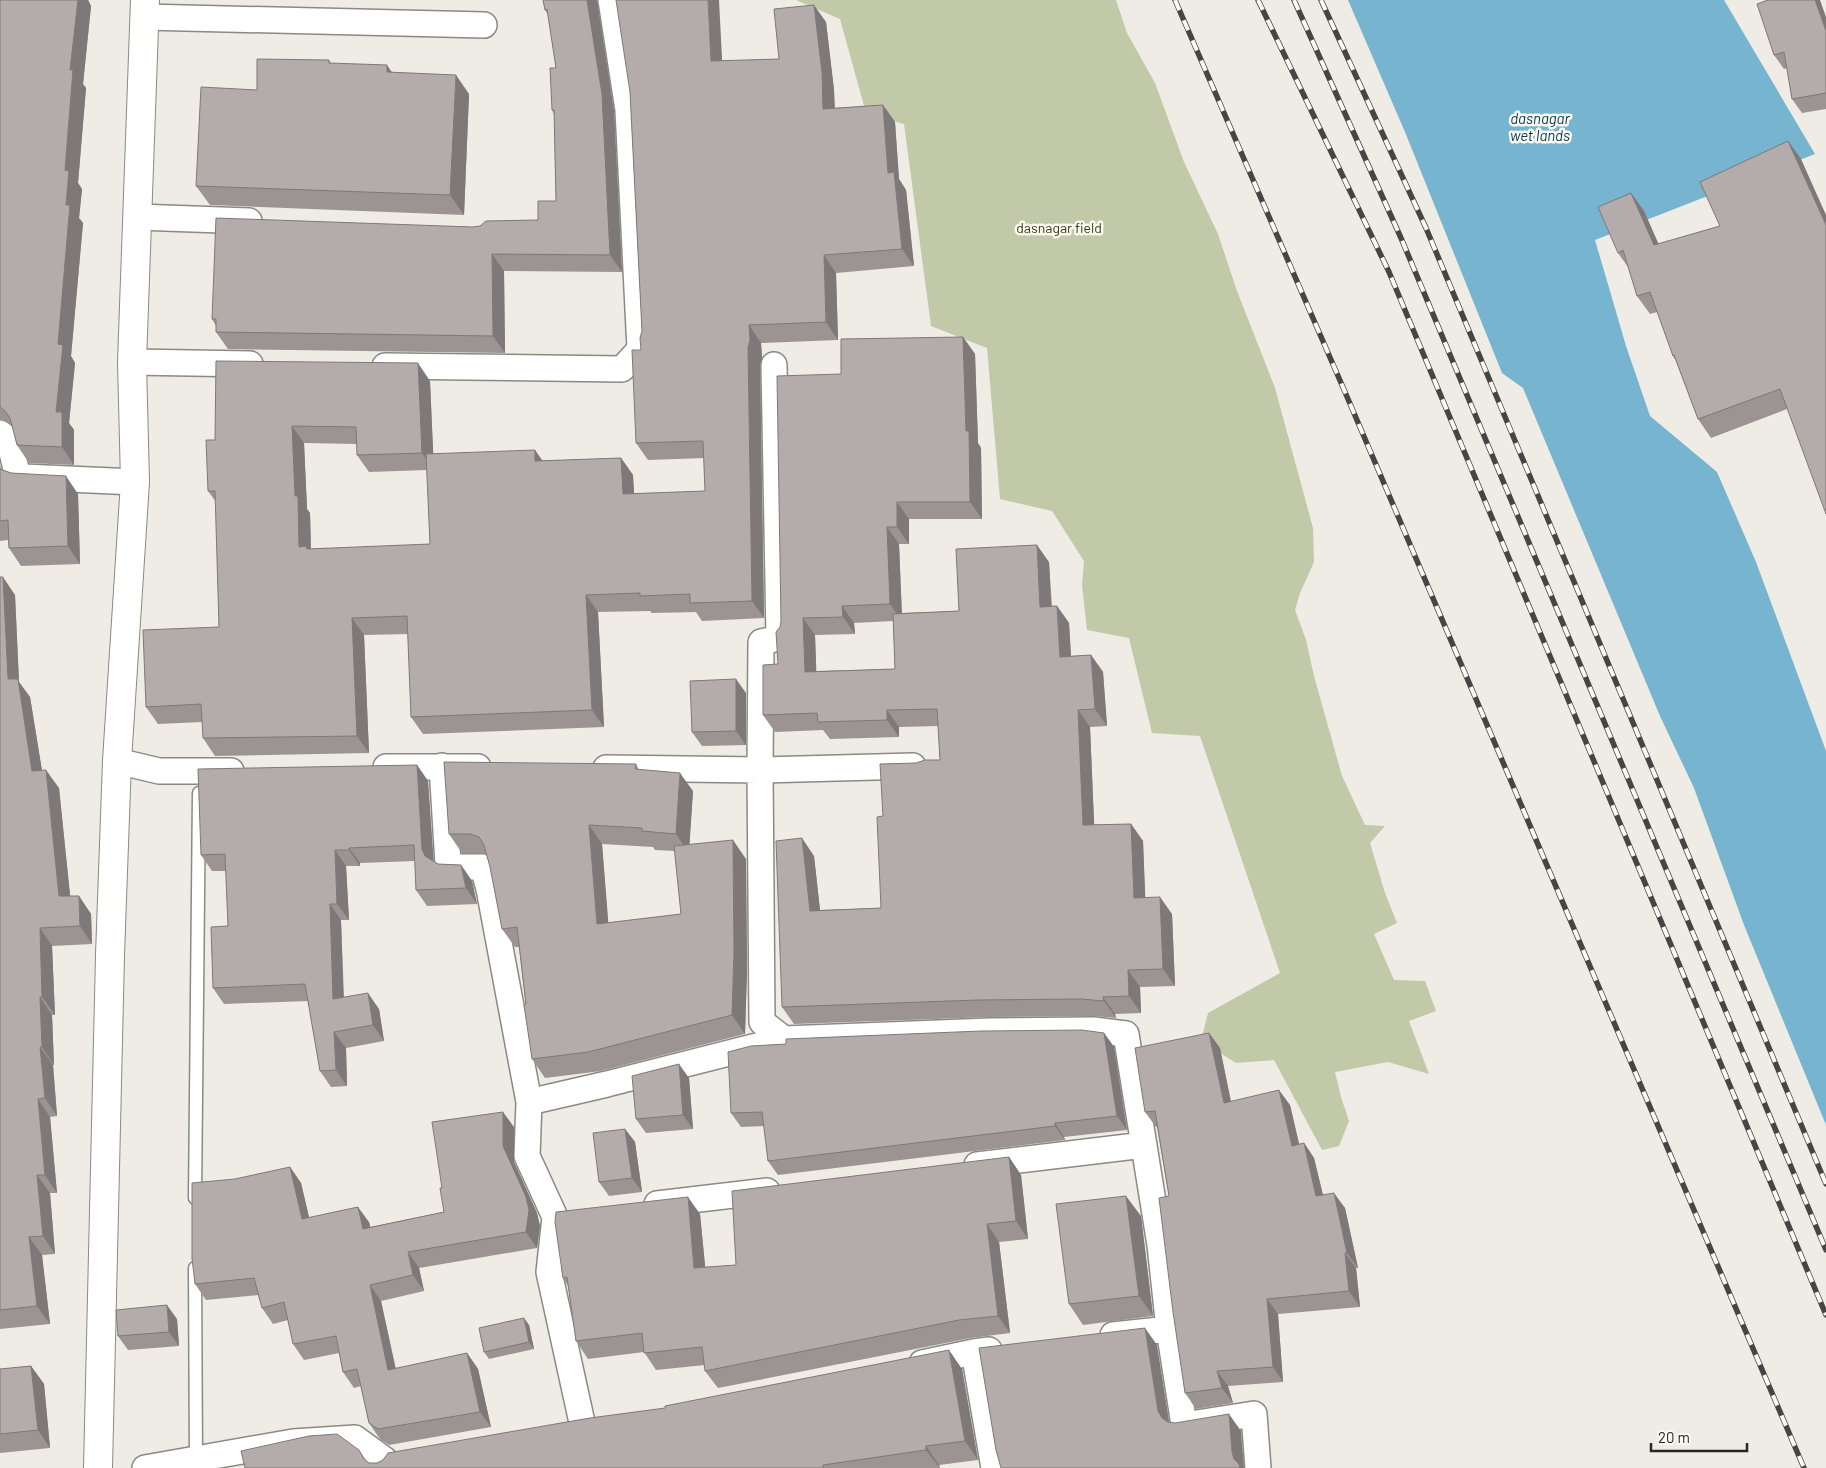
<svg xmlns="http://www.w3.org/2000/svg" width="1826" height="1468" font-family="Barlow,sans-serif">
	<rect width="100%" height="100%" fill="#efebe5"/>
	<path fill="#c2c9a8" d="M796 0H1116L1127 33 1155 83 1184 162 1218 234 1237 291 1275 388 1313 528 1314 562 1300 593 1295 610 1306 640 1314 676 1342 776 1365 825 1385 826 1370 843 1385 893 1397 923 1374 934 1394 980 1425 981 1436 1011 1409 1021 1429 1074 1388 1062 1335 1072 1341 1097 1349 1121 1339 1146 1322 1150 1274 1060 1236 1063 1201 1041 1208 1013 1280 973 1200 736 1152 733 1129 638 1087 630 1082 585 1084 561 1052 511 1000 499 987 348 931 326 904 124 866 113 840 19Z"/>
	<path fill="#76b4d0" d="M1348 0H1724L1815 154 1595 240 1626 346 1650 416 1717 472 1756 562 1826 751V1125L1744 925 1694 788 1660 716 1523 388 1502 373 1405 132Z"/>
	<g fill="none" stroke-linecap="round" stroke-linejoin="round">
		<defs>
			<path id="service" d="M195 1198 199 793
				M195 1268 196 1463"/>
			<path id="minor" d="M144 17 484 25
				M137 217 249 221
				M132 362 250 364
				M774 365 779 638 761 642 760 770 762 1022 784 1039
				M385 366 622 369 640 349 628 110 611 0
				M0 433 9 440 17 473 24 477 135 482
				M117 761 159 771H231
				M442 766 448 864 455 867H483L489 889 529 1102 527 1156 555 1217 549 1272 583 1427
				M386 767H478
				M606 768 760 770 913 766
				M529 1102 607 1084 784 1039 990 1031 1093 1030 1126 1034 1160 1245 1169 1329
				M977 1165 1144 1145
				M657 1204 767 1191
				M1113 1335 1169 1329 1184 1425 1254 1414 1258 1468
				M989 1350 974 1352 994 1468
				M922 1363 974 1352
				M145 1468 293 1442 355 1438 385 1460 387 1468"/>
			<path id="tertiary" d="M98 1468 110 955 117 761 135 482 132 362 145 0"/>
		</defs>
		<use href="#service" stroke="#8c8983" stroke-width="15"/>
		<use href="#minor" stroke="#8c8983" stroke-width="28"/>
		<use href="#tertiary" stroke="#8c8983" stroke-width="30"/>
		<use href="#service" stroke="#fff" stroke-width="12"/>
		<use href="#minor" stroke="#fff" stroke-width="25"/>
		<use href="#tertiary" stroke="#fff" stroke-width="28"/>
		<defs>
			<path id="rail" d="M1175 0 1345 392 1804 1468
				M1258 0 1389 272 1826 1315
				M1294 0 1401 238 1826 1250
				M1321 0 1426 228 1826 1184"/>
		</defs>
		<use href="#rail" stroke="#474543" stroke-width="5.5"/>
		<use href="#rail" stroke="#fcf9f2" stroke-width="4" stroke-dasharray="11" stroke-linecap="butt"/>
	</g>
	<path fill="#9b9493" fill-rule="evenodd" d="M0 0H88L91 6 83 84 86 88 78 183 82 189 79 218 83 223 71 356 75 363 69 423 74 430V465L29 463 17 445 12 425 2 419H0Z
		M543 0H597L614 111 622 272 504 271 505 353 228 349 216 332V326L212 319 473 227 538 220 556 201 554 114 552 110 556 68 548 15 545 10Z
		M1826 17V109L1802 113 1792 99 1787 68 1784 69 1774 55Z
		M826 22 834 90 835 108 883 105 895 122 899 179 906 190 914 266 836 273 838 340 761 343 762 357 760 365 764 618 702 621 696 612 652 613 650 611 598 612 604 727 423 734 411 717 408 634 364 635 369 753 215 756 203 738 202 722 158 724 146 707 219 627 216 502 208 491 215 440 430 381 433 454 542 461 621 458 633 475 634 494 705 491 704 458 648 460 636 443 641 350 642 331 630 92 722 61 779 59ZM304 443 357 444V455L369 472 427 470 430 544 311 549 310 513 307 509Z
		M329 60 331 63 392 72 469 94 464 215 210 205 196 186 257 90Z
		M1788 141 1801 159 1787 409 1711 438 1698 419 1676 361 1673 356 1657 312 1650 314 1637 296 1628 267 1618 253 1631 193 1644 211 1658 244 1720 226Z
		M963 337 975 354 978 443 981 448 982 519H909V544H899L902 613 959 611 1049 562 1052 606H1057L1069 623 1071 656 1091 655 1103 672 1107 726 1090 727 1094 825 1131 824 1143 841 1145 898 1172 914 1175 986 1140 987 1141 1013 1115 1014 1116 1018 1093 1016 990 1017 794 1024 782 1007 814 856 820 910 881 908 883 816 916 763 940 760 938 726 899 727V737L830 739 823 730 775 732 763 715 778 664 780 627 841 374ZM893 621 895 669 816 671 815 635 855 634 854 623Z
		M0 464 1 469 11 473 78 494 80 564 21 566 9 548 8 540 0 541Z
		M0 577 15 595 19 682 30 697 42 771 59 788 70 896H79L91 914 92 944 52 946 55 1015H52L54 1065H53L57 1116 50 1117 57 1193H50L55 1254 42 1255 50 1324 0 1329Z
		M746 693V745L702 746 692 732Z
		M636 764 639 770 693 791 689 845 746 859 747 971 745 1034 601 1071 545 1078 532 1059 519 947H515L502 929 490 867 486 854 483 853H462L449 834ZM602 844 653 847 655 850 675 851 681 914 608 923Z
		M417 765 428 781 433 861 438 864 461 865 472 881 477 904 427 906 416 890 415 861 360 863V866H346L349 920H341L344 997 379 1009 384 1041 346 1048 347 1086 331 1087 320 1071 308 1001 224 1004 213 988 228 926 226 871H212L201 855Z
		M1104 1033 1114 1047 1127 1130 1064 1137 1065 1140 778 1175 768 1161 764 1126 741 1127 731 1113Z
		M1209 1033 1220 1048 1231 1101 1290 1105 1299 1144 1304 1143 1314 1158 1323 1195 1345 1208 1358 1268H1356L1360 1307 1278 1314 1283 1382 1228 1386 1233 1403 1196 1409 1185 1393 1169 1196 1157 1127H1156L1145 1112Z
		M689 1078 693 1129 646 1133 636 1119Z
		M514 1127V1162L537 1213 540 1226 537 1248 419 1268 424 1291 381 1301 396 1369 467 1353 478 1369 491 1427 389 1445 380 1439 369 1423 361 1386 354 1388 343 1372 339 1353 304 1360 293 1344 288 1320 273 1324 262 1308 258 1295 206 1300 195 1284 290 1167 301 1183 309 1217 369 1222 370 1227 444 1212 442 1188Z
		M625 1129 635 1142 642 1192 609 1196 599 1182Z
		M1009 1157 1021 1175 1028 1239 999 1242 1010 1333 971 1338 718 1388 705 1371V1365L656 1370 644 1352 588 1359 576 1341 568 1286 563 1278 700 1214 705 1267 736 1265Z
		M1141 1216 1153 1316 1083 1325 1069 1304Z
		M177 1319 179 1346 128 1350 118 1336Z
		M529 1325 534 1349 489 1359 484 1352Z
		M31 1366 44 1384 50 1448 0 1453V1369Z
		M962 1369 978 1460 939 1465 940 1468H245L359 1450 367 1462 369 1463H377Z"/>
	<path fill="#7e7878" d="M78 0H88L91 6 83 84 86 88 78 183 82 189 79 218 83 223 71 356 75 363 69 423 74 430V465L62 447 56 412 58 344 66 205 65 170 70 70Z
		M587 0H597L614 111 622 272 610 255Z
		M708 0H719L723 78 711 61Z
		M1815 0H1820L1826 17V31Z
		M814 5 826 22 834 90 835 126 823 109Z
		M387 65 400 84 387 72Z
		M456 75 469 94 464 215 450 195Z
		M883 105 895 122 899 179 906 190 914 266 902 249 888 173Z
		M1788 141 1801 159 1826 215V225Z
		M1631 193 1644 211 1667 263 1654 245Z
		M492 254 504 271 505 353 493 336Z
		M824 255 836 273 838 340 826 322Z
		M749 325 761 343 762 357 760 365 764 618 752 601 748 348Z
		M963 337 975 354 978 443 981 448 982 519 970 502 966 431Z
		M418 363 430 381 434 470 422 453Z
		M292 426 304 443 307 509 310 513 311 553 299 547 295 496Z
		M535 450 547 467 535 461Z
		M621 458 633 475 635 512 623 494Z
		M66 476 78 494 80 564 68 546Z
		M897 502 909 519V544L897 527Z
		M887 527 899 544 902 621 890 604Z
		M1037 545 1049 562 1052 624 1040 607Z
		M3 577 15 595 19 682 30 697 45 789 32 771 8 679Z
		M586 595 598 612 604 727 592 710Z
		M842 606 854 623 855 634 843 617Z
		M1057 606 1069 623 1072 674 1060 657Z
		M352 618 364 635 369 753 357 736Z
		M803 618 815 635 817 689 805 672Z
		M1091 655 1103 672 1107 726 1095 709Z
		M736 679 746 693V745L736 731Z
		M887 710 899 727V737L887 720Z
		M1078 710 1090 727 1095 843 1083 825Z
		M417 765 428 781 434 865 425 856 422 849Z
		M46 770 59 788 72 914 59 896Z
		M680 773 693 791 689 853 676 834Z
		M1131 824 1143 841 1146 915 1134 898Z
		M589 825 602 844 610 943 597 924Z
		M802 838 814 856 822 928 810 911Z
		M733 840 746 859 747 971 745 1034 732 1015Z
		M349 848 360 863V866L349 850Z
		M335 850 346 866 349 920 337 904Z
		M461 865 472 881 477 904 466 888Z
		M79 896 91 914 92 944 80 926Z
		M1160 897 1172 914 1175 986 1163 969Z
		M330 904 341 920 344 1015 333 999Z
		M40 928 52 946 55 1015 42 997Z
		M1128 970 1140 987 1141 1013 1129 996Z
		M368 993 379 1009 384 1041 373 1025Z
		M40 997 52 1015 54 1065 42 1047Z
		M1103 997 1115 1014 1116 1018 1104 1001Z
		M334 1032 346 1048 347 1086 336 1070Z
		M1104 1033 1114 1047 1127 1130 1117 1116Z
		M1209 1033 1220 1048 1234 1118 1224 1103Z
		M40 1047 53 1065 57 1116 45 1098Z
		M679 1064 689 1078 693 1129 683 1115Z
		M1279 1090 1290 1105 1303 1161 1292 1146Z
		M38 1099 50 1117 57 1193 45 1175Z
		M503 1112 514 1127V1162L537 1213 540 1226 537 1248 526 1232 503 1146Z
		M1055 1123 1064 1137 1065 1140 1055 1126Z
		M625 1129 635 1142 642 1192 632 1178Z
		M1304 1143 1314 1158 1327 1212 1316 1196Z
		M1009 1157 1021 1175 1028 1239 1016 1221Z
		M290 1167 301 1183 313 1235 302 1219Z
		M37 1175 50 1193 55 1254 43 1236Z
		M1334 1193 1345 1208 1358 1268 1347 1253Z
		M1126 1196 1141 1216 1153 1316 1139 1296Z
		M688 1197 700 1214 707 1285 694 1268Z
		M358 1207 369 1222 374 1244 363 1229Z
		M987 1224 999 1242 1010 1333 998 1316Z
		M29 1237 42 1255 50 1324 37 1306Z
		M408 1252 419 1268 424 1291 413 1275Z
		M1345 1253 1356 1268 1360 1307 1349 1291Z
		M370 1285 381 1301 399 1386 388 1370Z
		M1267 1299 1278 1314 1283 1382 1273 1367Z
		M167 1305 177 1319 179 1346 169 1332Z
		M524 1318 529 1325 534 1349 529 1342Z
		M1145 1328 1157 1345 1170 1427 1162 1418 1158 1411Z
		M949 1350 962 1369 978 1460 965 1441Z
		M467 1353 478 1369 491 1427 480 1412Z
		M31 1366 44 1384 50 1448 38 1430Z
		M1217 1371 1228 1386 1233 1403 1222 1388Z
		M1229 1414 1241 1431 1244 1468H1240L1234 1459 1232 1452Z
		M926 1446 939 1465 940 1468 926 1450Z"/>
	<path fill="#b4acab" stroke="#7e7878" d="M0 0H78L70 70H73L65 170 69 171 66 205H70L58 344 63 345 56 412H62V447L17 445 10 418 5 411 0 407Z
		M543 0H587L602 94 610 255 492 254 493 336 216 332V319H212L216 218 473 227 480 226 486 221 538 220V201H556L554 110H552L550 68H556L547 9 545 10Z
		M616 0H708L711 61 779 59 774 9 814 5 822 72 823 109 883 105 888 173 894 172 902 249 824 255 826 322 749 325 750 340 748 348 752 601 690 603V594L640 596V593L586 595 592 710 411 717 407 616 352 618 357 736 203 738 201 704 146 707 143 630 219 627 215 491H208L206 440H215L216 361 418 363 422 453 357 455 356 427 292 426 295 496H298L299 547 306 546 307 549 430 544 426 454 535 450V461L621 458 623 494 705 491 703 441 636 443 632 350H641L640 338 642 331 630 92Z
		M1768 0H1815L1826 31V93L1792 99 1784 52 1774 55 1757 4Z
		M257 59 329 60V63L387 65V72L456 75 450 195 196 186 201 87 257 90Z
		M1788 141 1826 225V514L1780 389 1698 419 1674 355 1673 356 1650 292 1637 296 1623 250 1618 253 1598 207 1631 193 1654 245 1720 226 1700 182Z
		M963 337 966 431H969L970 502H897V527H887L890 604 842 606 843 617 803 618 805 672 895 669 893 614 959 611 956 549 1037 545 1040 607 1057 606 1060 657 1091 655 1095 709 1078 710 1083 825 1131 824 1134 898 1160 897 1163 969 1128 970 1129 996 1103 997 1104 1001 1081 999 978 1000 782 1007 776 841 802 838 810 911 881 908 877 817 883 816 880 764 916 763 925 760H940L937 709 887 710V720L818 722 817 713 763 715V665L778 664 776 632 780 627 781 621 777 376 841 374V339Z
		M0 469 11 473 66 476 68 546 9 548 8 520 0 521Z
		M0 577H3L8 679H18L32 771 46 770 59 896H79L80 926 40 928 42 997H40L42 1047H40L45 1098 38 1099 45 1175H37L43 1236 29 1237 37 1306 0 1310Z
		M736 679V731L692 732 690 681Z
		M444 762 636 764 635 769 680 773 676 834 642 831V828L589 825 597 924 681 914 674 846 733 840 734 952 732 1015 588 1052 532 1059 524 1005 526 1004 517 927 502 929 490 867 484 845 479 837 470 834H449Z
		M417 765 422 849 425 856 438 864 461 865 466 888 416 890 414 845 349 848V850H335L337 904H330L333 999 368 993 373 1025 334 1032 336 1070 320 1071 305 984 213 988 211 927 228 926 225 854 201 855 198 769Z
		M1082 1030 1104 1033 1117 1116 1055 1123V1126L768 1161 762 1112 731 1113 728 1052 751 1046 786 1044V1039L981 1031Z
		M1209 1033 1224 1103 1279 1090 1292 1146 1304 1143 1316 1196 1334 1193 1347 1253H1345L1349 1291 1267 1299 1273 1367 1217 1371 1222 1388 1185 1393 1173 1312 1159 1198 1169 1196 1155 1111 1145 1112 1135 1048Z
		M679 1064 683 1115 636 1119 632 1076Z
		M503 1112V1146L526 1197 529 1210 526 1232 408 1252 413 1275 370 1285 388 1370 467 1353 480 1412 378 1429 369 1423 357 1369 343 1372 336 1336 293 1344 284 1302 262 1308 254 1278 195 1284 192 1258V1183L235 1179 290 1167 302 1219 358 1207 363 1229 444 1212 440 1188H442L432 1122Z
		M625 1129 632 1178 599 1182 593 1133Z
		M1009 1157 1016 1221 987 1224 998 1316 959 1320 705 1371 702 1347 644 1353 642 1333 576 1341 567 1277 563 1278 555 1222 556 1212 688 1197 694 1268 736 1265 732 1191Z
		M1126 1196 1139 1296 1069 1304 1056 1204Z
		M167 1305 169 1332 118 1336 116 1310Z
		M524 1318 529 1342 484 1352 479 1328Z
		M1145 1328 1158 1411 1162 1418 1168 1422 1175 1423 1229 1414 1232 1452 1234 1459 1239 1464 1240 1468H1001L996 1450 979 1348Z
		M949 1350 965 1441 926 1446V1450L823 1465V1468H245L241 1451 309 1436 337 1434 359 1450 364 1459 369 1463H377L383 1460 388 1453 590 1418 665 1408V1406Z
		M31 1366 38 1430 0 1434V1369Z"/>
	<g text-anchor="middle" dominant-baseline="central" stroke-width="5" stroke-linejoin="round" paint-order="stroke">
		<g font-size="14" fill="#363c12" stroke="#fcf9f2">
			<text x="1059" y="227">dasnagar field</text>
		</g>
		<g font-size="15" font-style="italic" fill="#013b4f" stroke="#fcf9f2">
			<text x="1540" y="118">dasnagar<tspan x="1540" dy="17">wet lands</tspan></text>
		</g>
	</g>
	<path d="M1651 1443v8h96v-8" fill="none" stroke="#282725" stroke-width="2.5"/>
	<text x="1658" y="1443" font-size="15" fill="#282725" stroke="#fcf9f2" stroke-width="4" paint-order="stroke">20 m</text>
</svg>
